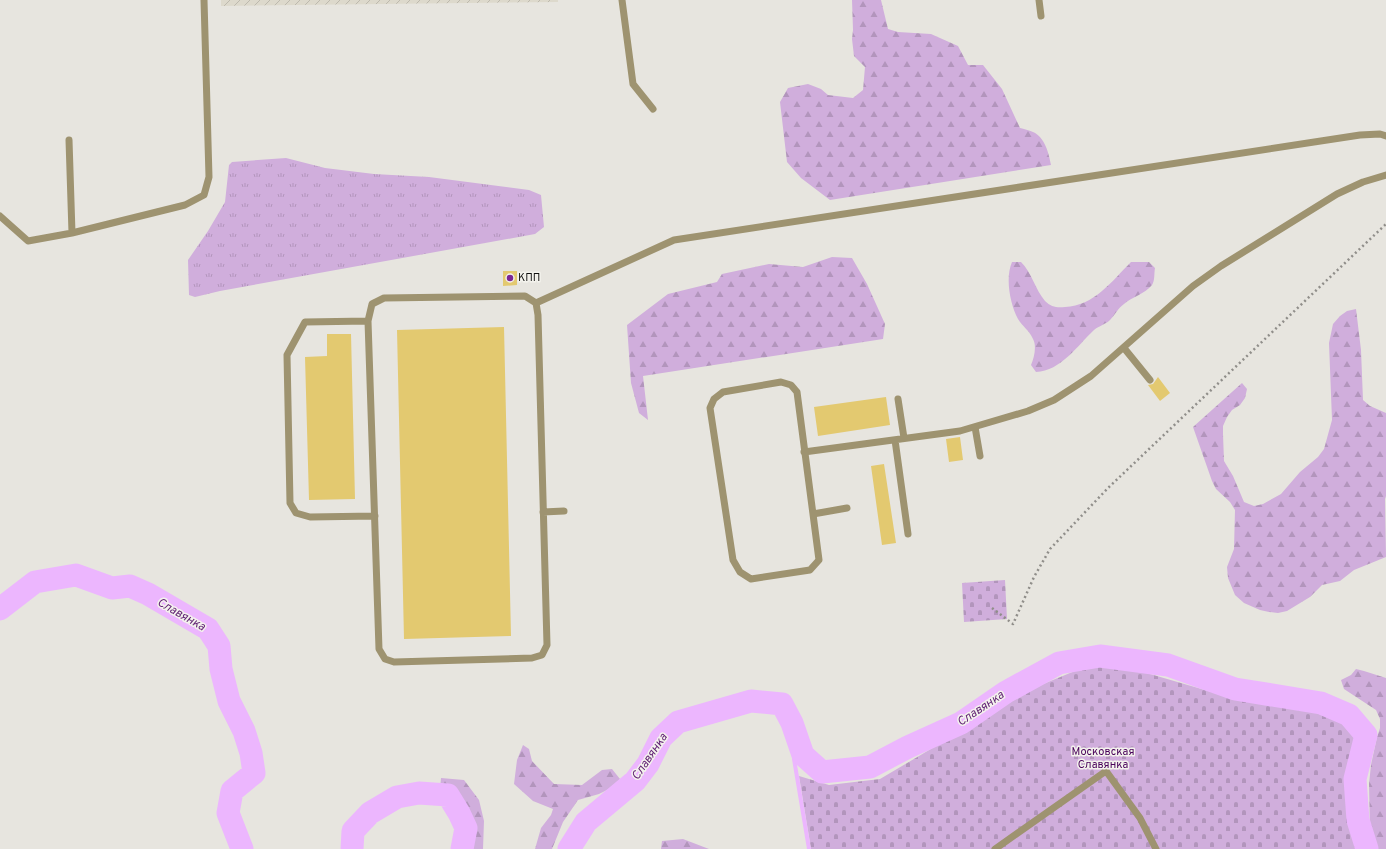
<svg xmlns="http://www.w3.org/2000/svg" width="1386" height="849" font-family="Overpass,sans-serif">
	<defs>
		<pattern id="industrial-furrows" width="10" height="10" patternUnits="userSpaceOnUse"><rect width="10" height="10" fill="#ddd9cc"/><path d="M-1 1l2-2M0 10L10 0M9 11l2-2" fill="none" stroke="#bdb9ae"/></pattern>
		<pattern id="grass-tufts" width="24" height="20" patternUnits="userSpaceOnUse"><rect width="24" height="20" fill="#d0aedc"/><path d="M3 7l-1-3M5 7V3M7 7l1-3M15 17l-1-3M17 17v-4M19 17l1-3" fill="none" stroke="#b295bc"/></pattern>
		<pattern id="forest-firs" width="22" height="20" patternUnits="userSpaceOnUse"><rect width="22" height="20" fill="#d0aedc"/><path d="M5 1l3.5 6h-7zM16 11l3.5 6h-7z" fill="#b295bc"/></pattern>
		<pattern id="cemetery-stones" width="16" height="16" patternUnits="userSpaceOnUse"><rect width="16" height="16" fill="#d0aedc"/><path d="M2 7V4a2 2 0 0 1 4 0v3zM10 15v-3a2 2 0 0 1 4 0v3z" fill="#b295bc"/></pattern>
	</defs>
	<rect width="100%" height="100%" fill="#e7e5df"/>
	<path fill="url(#industrial-furrows)" d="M221 0H558V2L221 6Z"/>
	<path fill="url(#grass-tufts)" d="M286 158 325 168 374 174 429 177 529 190 541 195 544 227 535 234 220 291 195 297 189 295 188 260 208 231 225 202 229 165 232 162Z"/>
	<path fill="url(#forest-firs)" d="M852 0H881L888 29 898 32 931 34 958 46 968 65H983L1002 89 1020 128C1024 129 1029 130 1033 132 1045 137 1049 154 1051 165L830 200 801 178 787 162 780 102 788 88 808 84 821 89 828 95 853 98 863 90 865 67 854 56 852 39 853 30Z
		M832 257 852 258 867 284 885 324 883 339 643 376 648 420 639 413 631 383 627 325 668 294 717 282 722 274 769 264 803 267Z
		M1012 262H1021C1032 273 1035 289 1045 301 1051 307 1057 308 1065 307 1094 306 1112 281 1131 262H1149L1155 268C1154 273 1155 281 1152 285 1145 294 1132 297 1124 304 1118 308 1115 315 1110 320 1106 324 1099 326 1094 330 1078 345 1061 371 1036 372L1031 365C1034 358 1037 346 1033 339 1030 331 1022 326 1018 319 1010 304 1005 278 1012 262Z
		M1356 309 1361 350 1363 400 1370 406 1386 413V496L1385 499 1386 557 1354 570 1340 581 1322 585 1310 597 1287 611 1278 613 1269 612 1260 610 1244 603 1235 595 1228 578 1227 567 1234 549 1235 510 1230 502 1216 489 1212 481 1193 427 1242 383 1247 389 1245 398 1240 405 1232 410 1227 417 1223 426V434L1224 461 1233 476 1244 502 1254 506 1263 504 1281 494 1300 472 1318 457 1324 449 1332 420 1329 343 1333 324 1340 316 1347 311Z
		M1356 669 1364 671 1386 678V849H1378L1373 846 1374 840 1370 831 1369 784 1371 765 1377 737 1380 728V719L1376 710 1344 689 1341 680 1351 675Z
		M523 745 529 749 532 761 554 784 582 785 602 770 612 769 620 779 613 787 599 794 578 800 563 822 552 849H535L541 828 551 815 553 809 533 801 514 784 517 760Z
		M441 778 464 780 479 800 484 821 483 849H470L471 843 468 814 453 793 440 790Z
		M683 839 709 849H661L662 841Z"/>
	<path fill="url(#cemetery-stones)" d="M1005 580 1007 619 964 622 962 583Z
		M1087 666 1133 669 1222 695 1319 706 1339 717 1353 730 1355 748 1347 776 1355 839 1358 849H811L799 776 829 785 880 779 1036 687Z"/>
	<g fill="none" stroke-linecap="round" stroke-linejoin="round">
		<path stroke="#ecb6fe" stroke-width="4" d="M800 746 794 759 809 849"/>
		<path stroke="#ecb6fe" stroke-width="23" d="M0 609 35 582 76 575 112 588 130 586 148 594 208 629 219 646 221 669 229 701 244 731 251 753 254 773 232 791 228 813 242 849
			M352 849 353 831 370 813 397 797 419 793 448 795 459 813 466 828 462 849
			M569 849 586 822 635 781 648 764 661 738 678 722 751 701 782 704 792 723 803 755 822 772 870 767 908 747 961 723 1006 692 1059 663 1100 656 1168 665 1235 689 1321 703 1349 715 1366 735 1355 779 1358 820 1367 849"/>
	</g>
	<path fill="#e3c970" d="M503 271H517V285L503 286Z
		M504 327 511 636 404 639 397 330Z
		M327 334H351L355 499 309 500 305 357 327 356Z
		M1158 377 1170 393 1160 401 1148 385 1153 384Z
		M886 397 890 425 818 436 814 407Z
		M960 437 963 460 949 462 946 439Z
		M884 464 896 543 882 545 871 466Z"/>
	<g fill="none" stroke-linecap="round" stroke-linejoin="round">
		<path stroke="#908e8a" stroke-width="2.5" stroke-dasharray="2 3" stroke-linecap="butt" d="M992 608 1013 624 1034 577 1050 549 1108 488 1386 224"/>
		<path stroke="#9e9370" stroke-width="7" d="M622 0 633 84 653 109
			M1039 0 1041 16
			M69 140 72 233
			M0 216 28 241 72 233 185 205 204 195 209 177 204 0
			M536 303 538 315 547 645 542 655 532 658 394 662 385 659 379 649 368 321 372 304 384 298 525 296 536 303 674 240 1360 135 1380 134 1386 136
			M368 321 305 322 287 355 290 503 296 513 310 517 375 516
			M1124 348 1150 380
			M781 382 791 385 797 392 819 560 810 570 751 579 740 572 733 560 710 408 714 399 723 392Z
			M898 399 904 438
			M975 427 980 456
			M895 440 908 534
			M804 452 960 431 1028 411 1054 400 1091 376 1193 286 1221 266 1337 194 1363 182 1386 175
			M543 512 564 511
			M813 514 847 508
			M995 849 1106 771 1140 818 1156 849"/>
	</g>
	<circle fill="#7c2695" stroke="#f4f3ed" stroke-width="1.5" cx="510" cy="278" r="4"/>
	<g text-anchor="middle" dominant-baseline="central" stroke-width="3" stroke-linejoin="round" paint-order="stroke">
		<g font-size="11" fill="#11110f" stroke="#f4f3ed" text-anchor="start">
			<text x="518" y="278">КПП</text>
		</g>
		<g font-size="11" fill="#48015a" stroke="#f4f3ed">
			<text x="1103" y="752">Московская<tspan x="1103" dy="13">Славянка</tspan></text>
		</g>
		<g font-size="12" font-style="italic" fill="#632476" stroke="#f4f3ed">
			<text transform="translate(181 615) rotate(30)">Славянка</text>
			<text transform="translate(981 709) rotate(-34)">Славянка</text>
			<text transform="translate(650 757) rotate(-56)">Славянка</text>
		</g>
	</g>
</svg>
